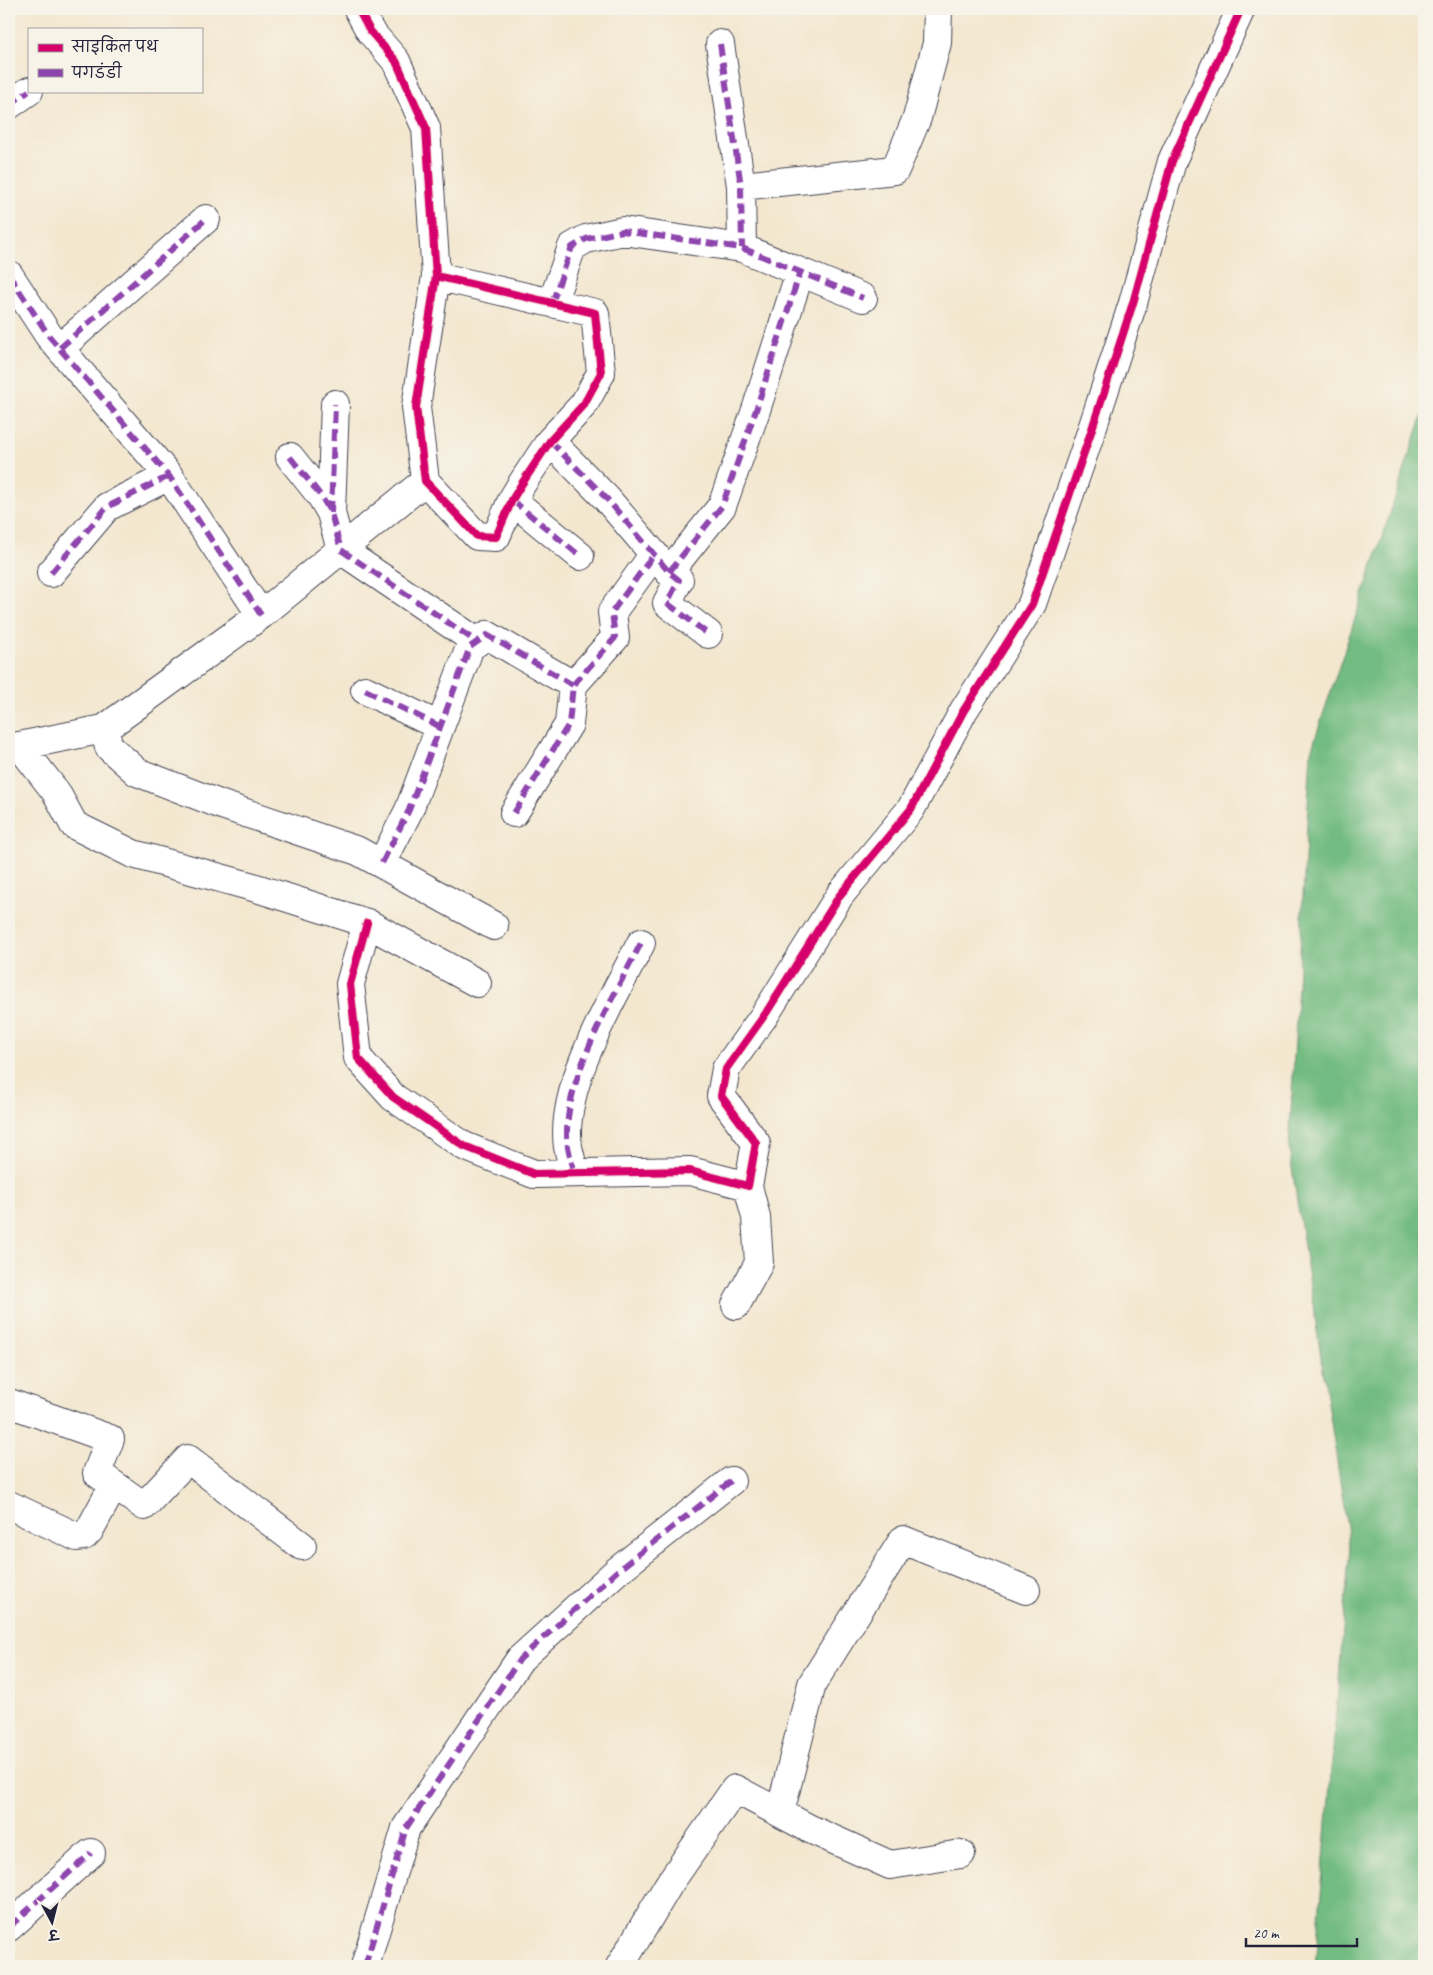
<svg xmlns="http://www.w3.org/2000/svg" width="1433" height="1975" font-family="Caveat,'Playpen Sans Deva',sans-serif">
	<rect width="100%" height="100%" fill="#f7f3e8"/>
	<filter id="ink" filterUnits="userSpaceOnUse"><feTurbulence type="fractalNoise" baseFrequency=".02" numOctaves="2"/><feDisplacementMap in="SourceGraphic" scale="10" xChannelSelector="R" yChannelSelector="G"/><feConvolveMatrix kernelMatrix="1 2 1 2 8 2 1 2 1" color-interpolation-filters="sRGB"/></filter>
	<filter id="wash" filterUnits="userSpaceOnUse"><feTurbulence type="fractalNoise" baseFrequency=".0096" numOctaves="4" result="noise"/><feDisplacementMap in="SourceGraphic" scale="20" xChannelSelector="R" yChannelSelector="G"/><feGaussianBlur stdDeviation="1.12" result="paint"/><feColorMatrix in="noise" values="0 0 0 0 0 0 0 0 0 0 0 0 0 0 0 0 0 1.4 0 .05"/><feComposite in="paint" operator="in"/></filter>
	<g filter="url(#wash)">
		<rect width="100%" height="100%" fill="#f3e7cf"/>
		<path fill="#72bb81" stroke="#4a6e5e" d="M1424 411V1966H1315L1350 1546 1289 1148 1311 751Z"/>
	</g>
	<g filter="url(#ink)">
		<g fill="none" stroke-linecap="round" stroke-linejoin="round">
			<defs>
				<path id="minor" d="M358 9 370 31 396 61 426 128 436 276 595 313 601 373 584 404 550 441 521 485 512 500 496 537 477 536 425 481 416 407 436 276
					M720 44 741 186 742 248
					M9 105 29 91
					M741 186 895 170 917 118 937 43 938 9
					M9 275 49 336 169 476 261 615
					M552 303 572 247 586 239 623 231 742 248 863 298
					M60 348 206 219
					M550 441 607 499 669 572 679 580 667 603 708 634
					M290 457 321 496 331 513 341 550 477 642
					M512 500 580 556
					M331 513 335 404
					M669 572 722 506 756 410 800 272
					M51 573 107 507 169 476
					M365 690 439 726
					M104 729 109 747 137 772 222 805 358 851 494 926
					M20 746 56 792 74 825 133 854 253 887 367 923 477 983
					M9 748 104 729 261 615 425 481
					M514 813 569 724 573 685 615 638 612 612 654 554
					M382 863 409 810 470 647 487 635 573 685
					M367 923 350 984 358 1058 393 1097 464 1146 534 1174 690 1171 748 1186 756 1143 721 1096 726 1069 766 1013 840 895 911 809 964 710 1032 604 1091 432 1133 303 1172 161 1241 9
					M575 1173C572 1164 570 1156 568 1147 559 1086 614 997 641 943
					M736 1305 759 1263 756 1217 748 1186
					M9 1403 110 1439 97 1473 144 1506 188 1459 302 1546
					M9 1505 77 1537 84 1536 89 1531 114 1485
					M780 1813 812 1684 903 1540 1026 1590
					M9 1927 91 1853
					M365 1966 406 1828 520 1659 617 1571 731 1481
					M620 1966 669 1884 735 1789 810 1829 890 1865 961 1854"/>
			</defs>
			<use href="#minor" stroke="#414051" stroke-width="30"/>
			<use href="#minor" stroke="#fff" stroke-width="28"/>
			<path stroke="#8e44ad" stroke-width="6" stroke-dasharray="12 6" stroke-linecap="butt" d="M720 44 741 186 742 248
				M9 105 29 91
				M9 275 49 336 169 476 261 615
				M552 303 572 247 586 239 623 231 742 248 863 298
				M60 348 206 219
				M550 441 607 499 669 572 679 580 667 603 708 634
				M290 457 321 496 331 513 341 550 477 642
				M512 500 580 556
				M331 513 335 404
				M669 572 722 506 756 410 800 272
				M51 573 107 507 169 476
				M365 690 439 726
				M514 813 569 724 573 685 615 638 612 612 654 554
				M382 863 409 810 470 647 487 635 573 685
				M575 1173C572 1164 570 1156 568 1147 559 1086 614 997 641 943
				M9 1927 91 1853
				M365 1966 406 1828 520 1659 617 1571 731 1481"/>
			<defs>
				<path id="cycleway" d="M358 9 370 31 396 61 426 128 436 276 595 313 601 373 584 404 550 441 521 485 512 500 496 537 477 536 425 481 416 407 436 276
					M367 923 350 984 358 1058 393 1097 464 1146 534 1174 690 1171 748 1186 756 1143 721 1096 726 1069 766 1013 840 895 911 809 964 710 1032 604 1091 432 1133 303 1172 161 1241 9"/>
			</defs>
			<use href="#cycleway" stroke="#f7f3e8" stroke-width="11"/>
			<use href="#cycleway" stroke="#d6006c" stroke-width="8"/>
		</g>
	</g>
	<rect width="1433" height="1975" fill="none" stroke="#f7f3e8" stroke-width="30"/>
	<rect x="28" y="28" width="175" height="65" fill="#f7f3e8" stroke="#a29fa3"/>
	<rect x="38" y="44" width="25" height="8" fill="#d6006c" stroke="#a29fa3"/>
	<text x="72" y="52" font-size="15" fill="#22223b">साइकिल पथ</text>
	<rect x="38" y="69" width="25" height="8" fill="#8e44ad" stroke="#a29fa3"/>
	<text x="72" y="78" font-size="15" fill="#22223b">पगडंडी</text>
	<g transform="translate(52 1922) rotate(173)" stroke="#f7f3e8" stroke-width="4" paint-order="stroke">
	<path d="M0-4L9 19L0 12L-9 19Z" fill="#22223b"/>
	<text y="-8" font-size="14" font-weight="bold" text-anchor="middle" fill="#22223b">उ</text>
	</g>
	<path d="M1246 1938v8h111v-8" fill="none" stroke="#22223b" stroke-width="2.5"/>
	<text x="1253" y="1938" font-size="15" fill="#22223b" stroke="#f7f3e8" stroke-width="4" paint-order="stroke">20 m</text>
</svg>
